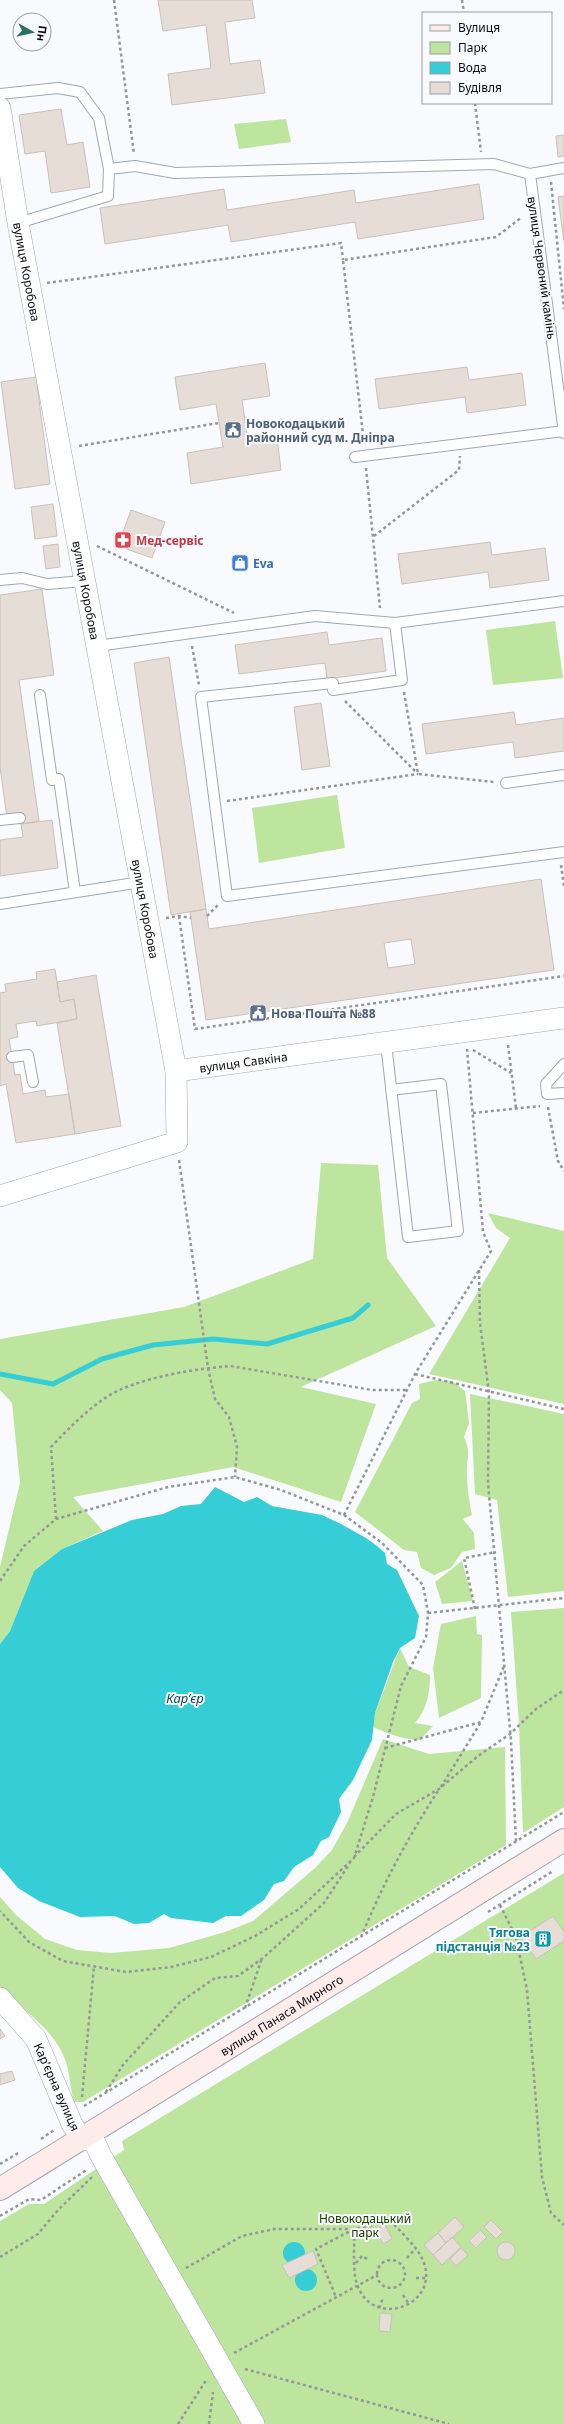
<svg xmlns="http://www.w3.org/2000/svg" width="564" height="2424" font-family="'Noto Sans',sans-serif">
	<rect width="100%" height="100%" fill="#f8fafd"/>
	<path fill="#bde59e" d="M286 119 291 142 239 149 234 124Z
		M555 621 563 678 493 685 486 630Z
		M337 795 345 848 259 863 252 808Z
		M321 1163 378 1165 387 1258 436 1326 301 1387 376 1404 341 1502 233 1467 73 1497 103 1531 62 1549 34 1571 10 1631 0 1644V1567L20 1483 12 1403 0 1390V1339L184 1307 313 1259Z
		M488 1213 564 1231V1404L429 1374 510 1238 496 1228Z
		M436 1380 452 1381 465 1391 469 1423 464 1437C472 1455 466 1457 467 1474 467 1488 469 1501 472 1515L463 1519 474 1533 475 1549 462 1552 451 1568 434 1575 421 1568 417 1552 404 1550 355 1512 412 1403 420 1399 419 1384Z
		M470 1394 564 1414V1591L508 1597 497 1500 475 1494Z
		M462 1561 473 1601 442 1604 435 1582Z
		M564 1608V1807L523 1833 519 1724 511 1612Z
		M476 1616 477 1634 482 1635 481 1698 439 1718 433 1668 441 1624Z
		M400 1648 409 1667 430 1675C430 1693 427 1709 415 1723L433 1726 420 1740C402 1739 388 1734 373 1727L375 1713Z
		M383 1739 429 1754 505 1747 506 1845 83 2102H74C70 2088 70 2070 64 2057 52 2028 24 2010 0 1991V1897L16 1915 45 1939 77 1950 111 1953 169 1948 225 1932 253 1921 315 1868 332 1850 347 1823Z
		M564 1873V2424H0V2221L29 2204H44L124 2150 122 2141Z"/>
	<path fill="#35ced6" d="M215 1487 244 1502 257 1497 272 1506 322 1515 341 1524 366 1538 377 1546 385 1553 387 1564 397 1570 419 1616 415 1638 400 1648 393 1662 375 1713 372 1740 353 1780 339 1799 341 1812 329 1837 321 1841 313 1855 294 1867 284 1881 274 1884 264 1900 241 1916H226L213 1923 171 1918 164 1914 149 1923 134 1924 115 1916 80 1917 39 1901 18 1888 0 1867V1644L10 1631 34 1571 62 1549 132 1520 163 1514 181 1506 201 1504Z
		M283 2253a11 11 0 1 1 22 0a11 11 0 1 1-22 0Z
		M295 2280a11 11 0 1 1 22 0a11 11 0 1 1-22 0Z"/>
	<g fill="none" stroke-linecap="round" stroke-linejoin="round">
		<path stroke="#35ced6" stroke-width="5" d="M0 1374 53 1384 102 1359 153 1345 213 1339 267 1344 353 1318 368 1305"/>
	</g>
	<path fill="#e6ddd6" stroke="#cac1ba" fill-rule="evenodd" d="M158 0H252L255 18 225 22 230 64 260 60 265 93 172 105 168 74 211 68 206 25 163 31Z
		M61 109 67 145 83 142 90 187 51 193 45 151 25 154 19 115Z
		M564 135V156L558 157 556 136Z
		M479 184 484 219 358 239 355 222 231 242 228 225 105 244 100 208 224 189 227 210 354 190 356 203Z
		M564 196V242L558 197Z
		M265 363 270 396 242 400 248 442 277 438 281 470 191 484 187 453 223 447 216 404 180 410 175 377Z
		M467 367 469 380 522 373 526 405 467 413 465 397 379 409 375 379Z
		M36 377 50 484 15 489 1 382Z
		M53 504 57 536 35 539 31 507Z
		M131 510 165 522 152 558 118 546Z
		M490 542 492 555 545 548 549 580 490 588 488 572 402 584 398 554Z
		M58 544 60 567 46 569 43 546Z
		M42 589 54 675 19 680 39 821 21 824 20 816 7 818 0 767V595Z
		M327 632 329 645 382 638 386 671 327 679 325 663 239 674 235 645Z
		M169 657 206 909 171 915 134 663Z
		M321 703 330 766 302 770 294 707Z
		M514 712 516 725 564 718V751L515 758 513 742 426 754 422 724Z
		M52 820 58 868 0 876V840L23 837 21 824Z
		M541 879 554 970 206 1020 190 912 206 909 209 929ZM411 939 415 964 388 968 384 943Z
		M55 969 60 1002 74 999 77 1019 37 1026 36 1021 16 1024 18 1037 9 1039 15 1075 20 1074 23 1094 45 1090 46 1097 69 1094 75 1134 16 1143 6 1084 0 1086V993L6 992 5 984 37 979 36 972Z
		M96 975 121 1126 75 1134 57 1023 77 1019 74 999 60 1002 57 982Z
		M553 1916 564 1932V1941L536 1959 521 1937Z
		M0 2029 5 2036 0 2039Z
		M12 2071 15 2080 0 2085V2074Z
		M455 2217 464 2227 446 2243 438 2233Z
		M491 2220 503 2232 496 2239 484 2227Z
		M385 2225 392 2239 383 2244 376 2230Z
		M480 2230 487 2237 476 2248 469 2241Z
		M438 2233 446 2243 433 2255 424 2245Z
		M452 2237 461 2247 442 2265 433 2255Z
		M497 2251a9 9 0 1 1 18 0a9 9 0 1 1-18 0Z
		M461 2248 468 2255 456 2266 450 2259Z
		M313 2251 318 2264 289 2278 282 2265Z
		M380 2313 392 2314 390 2332 379 2331Z"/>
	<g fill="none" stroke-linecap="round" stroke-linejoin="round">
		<defs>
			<path id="lane" d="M0 94 58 88 80 92 99 118 109 169
				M530 174 564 433
				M18 223 108 196 109 169 135 166 175 173 494 164 530 174 564 168
				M355 457 564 431
				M0 580 22 578 47 584 85 581
				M395 623 402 680 333 690V683L201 697 227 896 564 852
				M97 646 315 616 395 623 564 601
				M40 695 52 780 59 779 75 892
				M506 783 564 775
				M0 820 20 818
				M0 904 141 882
				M386 1043 408 1237 458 1231 441 1084 391 1090
				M12 1057 28 1055 33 1082
				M564 1064 546 1084 547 1094 564 1093"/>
			<g id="street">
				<path id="s1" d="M0 108 18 223 176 1071 177 1142 0 1196"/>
				<path id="s2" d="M176 1071 564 1018"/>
				<path d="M0 1998 36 2039 72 2124 82 2140"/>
				<path d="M91 2134 101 2156 254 2424"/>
			</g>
			<g id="secondary">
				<path id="s3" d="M0 2189 564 1840"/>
			</g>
		</defs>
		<use href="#lane" stroke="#a3a7b0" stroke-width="12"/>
		<use href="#street" stroke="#a3a7b0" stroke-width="22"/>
		<use href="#secondary" stroke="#a3a7b0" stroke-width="24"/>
		<path stroke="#949699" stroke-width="2.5" stroke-dasharray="3 3" stroke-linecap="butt" d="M114 0 134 154
			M462 0 464 13
			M475 103 481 152
			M551 182 564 309
			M47 283 341 243 343 260
			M364 443 343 260 496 237 522 217
			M79 446 219 423
			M366 468 380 608
			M374 536 459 470 460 456
			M97 546 234 613
			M192 646 199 685
			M404 692 418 774 494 782
			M345 701 418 774
			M227 801 418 774
			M561 865 564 886
			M179 916 195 1029 564 976
			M207 916 218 905
			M166 918 179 916 191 918
			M508 1045 516 1108
			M473 1050 511 1073
			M548 1107 558 1161 564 1171
			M473 1113 540 1106
			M179 1160 208 1368 215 1399 229 1417 237 1447 235 1477
			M479 1270 480 1323 489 1393 488 1483 511 1741 516 1841
			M415 1374 564 1409
			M344 1515 415 1374 491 1251 483 1232 467 1049
			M56 1519 51 1447C70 1427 98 1398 124 1388 157 1375 196 1369 230 1366L372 1390H406
			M0 1581 24 1546 56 1519 168 1487 235 1477 281 1490 344 1515 382 1543 423 1585 428 1613 426 1637 401 1686 373 1797 354 1858 299 1909 255 1936 211 1957 171 1967 126 1972 63 1961 29 1942 0 1911
			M475 1609 464 1558 496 1552
			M428 1613 564 1598
			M385 1748 481 1722 504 1666
			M441 1787 481 1722
			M354 1857 396 1814 439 1789 478 1756 510 1734 536 1709 564 1690
			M500 1905 516 1937 527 1990 542 2177 551 2213 564 2225
			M488 1912 553 1871
			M361 1937C382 1886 408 1837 438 1791
			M245 2008 262 1958
			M106 2092 123 2065 179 2003 215 1978 238 1976 263 1958 324 1903 350 1863
			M82 2097 94 1966
			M84 2106 564 1812
			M41 2139 54 2130
			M0 2164 20 2152
			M0 2216 29 2199 41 2200 88 2169
			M0 2257 38 2234 58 2210 92 2177
			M407 2258 415 2249
			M377 2274a14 14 0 1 1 28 0a14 14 0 1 1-28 0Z
			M356 2263 362 2256 369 2260
			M186 2268 242 2236 274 2229H354C355 2244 352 2271 357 2284 372 2330 439 2306 424 2263 418 2246 399 2231 388 2218L370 2226 354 2229 316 2249 336 2297
			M416 2278H425
			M403 2295 409 2304
			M379 2308 383 2298
			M234 2353 377 2275
			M245 2369 449 2424
			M178 2424 207 2379
			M209 2424 213 2392"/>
		<use href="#lane" stroke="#fff" stroke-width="10"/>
		<use href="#street" stroke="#fff" stroke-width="21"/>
		<use href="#secondary" stroke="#feeceb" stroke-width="22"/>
	</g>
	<defs>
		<symbol id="civic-square" viewBox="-11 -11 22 22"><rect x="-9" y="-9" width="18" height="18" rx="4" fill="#5c6f8a" stroke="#f8fafd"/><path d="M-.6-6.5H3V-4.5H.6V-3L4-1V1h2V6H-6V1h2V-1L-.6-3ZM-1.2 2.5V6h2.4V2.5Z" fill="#fff"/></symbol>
		<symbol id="pharmacy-square" viewBox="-11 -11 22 22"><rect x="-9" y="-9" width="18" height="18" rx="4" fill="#e0444e" stroke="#f8fafd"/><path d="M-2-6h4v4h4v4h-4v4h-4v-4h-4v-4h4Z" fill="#fff"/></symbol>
		<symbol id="shop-square" viewBox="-11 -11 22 22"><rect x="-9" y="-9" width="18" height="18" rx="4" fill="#3f7fe0" stroke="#f8fafd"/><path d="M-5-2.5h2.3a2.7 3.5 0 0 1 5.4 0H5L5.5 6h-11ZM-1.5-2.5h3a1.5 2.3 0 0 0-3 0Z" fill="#fff"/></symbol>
		<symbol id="building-square" viewBox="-11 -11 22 22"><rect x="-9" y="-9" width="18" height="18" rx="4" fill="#0f9aa8" stroke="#f8fafd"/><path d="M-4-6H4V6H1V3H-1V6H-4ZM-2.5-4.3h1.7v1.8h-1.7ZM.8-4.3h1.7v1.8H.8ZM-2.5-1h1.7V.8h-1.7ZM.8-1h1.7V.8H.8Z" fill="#fff"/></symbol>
	</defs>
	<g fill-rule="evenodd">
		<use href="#civic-square" x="223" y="420" width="20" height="20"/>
		<use href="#pharmacy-square" x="113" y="530" width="20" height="20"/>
		<use href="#shop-square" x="230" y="553" width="20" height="20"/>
		<use href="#civic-square" x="248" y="1003" width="20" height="20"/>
		<use href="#building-square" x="533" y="1929" width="20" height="20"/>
	</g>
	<g text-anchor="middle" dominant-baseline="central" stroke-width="4" stroke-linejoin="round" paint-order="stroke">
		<g font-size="12" fill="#0c0e11" stroke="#f8fafd">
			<text transform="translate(542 268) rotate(82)">вулиця Червоний камінь</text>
			<text stroke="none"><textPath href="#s1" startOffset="166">вулиця Коробова</textPath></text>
			<text stroke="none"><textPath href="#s1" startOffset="490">вулиця Коробова</textPath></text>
			<text stroke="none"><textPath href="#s1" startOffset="814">вулиця Коробова</textPath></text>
			<text stroke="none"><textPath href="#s2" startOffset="68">вулиця Савкіна</textPath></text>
			<text stroke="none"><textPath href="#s3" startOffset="331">вулиця Панаса Мирного</textPath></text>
			<text transform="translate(57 2087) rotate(66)">Карʼєрна вулиця</text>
		</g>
		<g font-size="12" font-weight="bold" fill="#4e5e75" stroke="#f8fafd" text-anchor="start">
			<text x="246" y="423">Новокодацький<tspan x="246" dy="14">районний суд м. Дніпра</tspan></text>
			<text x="271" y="1013">Нова Пошта №88</text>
		</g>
		<g font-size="12" font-weight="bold" fill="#be3a42" stroke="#f8fafd" text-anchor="start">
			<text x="136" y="540">Мед-сервіс</text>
		</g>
		<g font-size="12" font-weight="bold" fill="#366cbe" stroke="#f8fafd" text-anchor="start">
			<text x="253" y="563">Eva</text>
		</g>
		<g font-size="12" font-weight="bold" fill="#0d838f" stroke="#f8fafd" text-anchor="end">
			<text x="530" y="1932">Тягова<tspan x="530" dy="14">пiдстанцiя №23</tspan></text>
		</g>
		<g font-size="12" fill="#203c00" stroke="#f8fafd">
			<text x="365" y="2218">Новокодацький<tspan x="365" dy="14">парк</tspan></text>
		</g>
		<g font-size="13" font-style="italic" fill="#0e4e52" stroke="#f8fafd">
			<text x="185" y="1698">Кар’єр</text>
		</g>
	</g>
	<rect x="422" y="12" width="130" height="92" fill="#f8fafd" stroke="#9a9c9f"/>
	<rect x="430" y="25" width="20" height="6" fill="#feeceb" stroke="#9a9c9f"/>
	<text x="458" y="32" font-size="12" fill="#0c0e11">Вулиця</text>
	<rect x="430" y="42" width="20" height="12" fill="#bde59e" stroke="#9a9c9f"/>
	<text x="458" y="52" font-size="12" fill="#0c0e11">Парк</text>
	<rect x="430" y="62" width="20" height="12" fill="#35ced6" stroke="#9a9c9f"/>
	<text x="458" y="72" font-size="12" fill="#0c0e11">Вода</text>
	<rect x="430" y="82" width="20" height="12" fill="#e6ddd6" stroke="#9a9c9f"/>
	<text x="458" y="92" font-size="12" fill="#0c0e11">Будівля</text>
	<g transform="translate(32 32) rotate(98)"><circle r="19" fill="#f8fafd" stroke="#9a9c9f"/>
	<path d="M0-3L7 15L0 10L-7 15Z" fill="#286f66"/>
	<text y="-6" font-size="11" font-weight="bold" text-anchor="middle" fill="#0c0e11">Пн</text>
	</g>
</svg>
